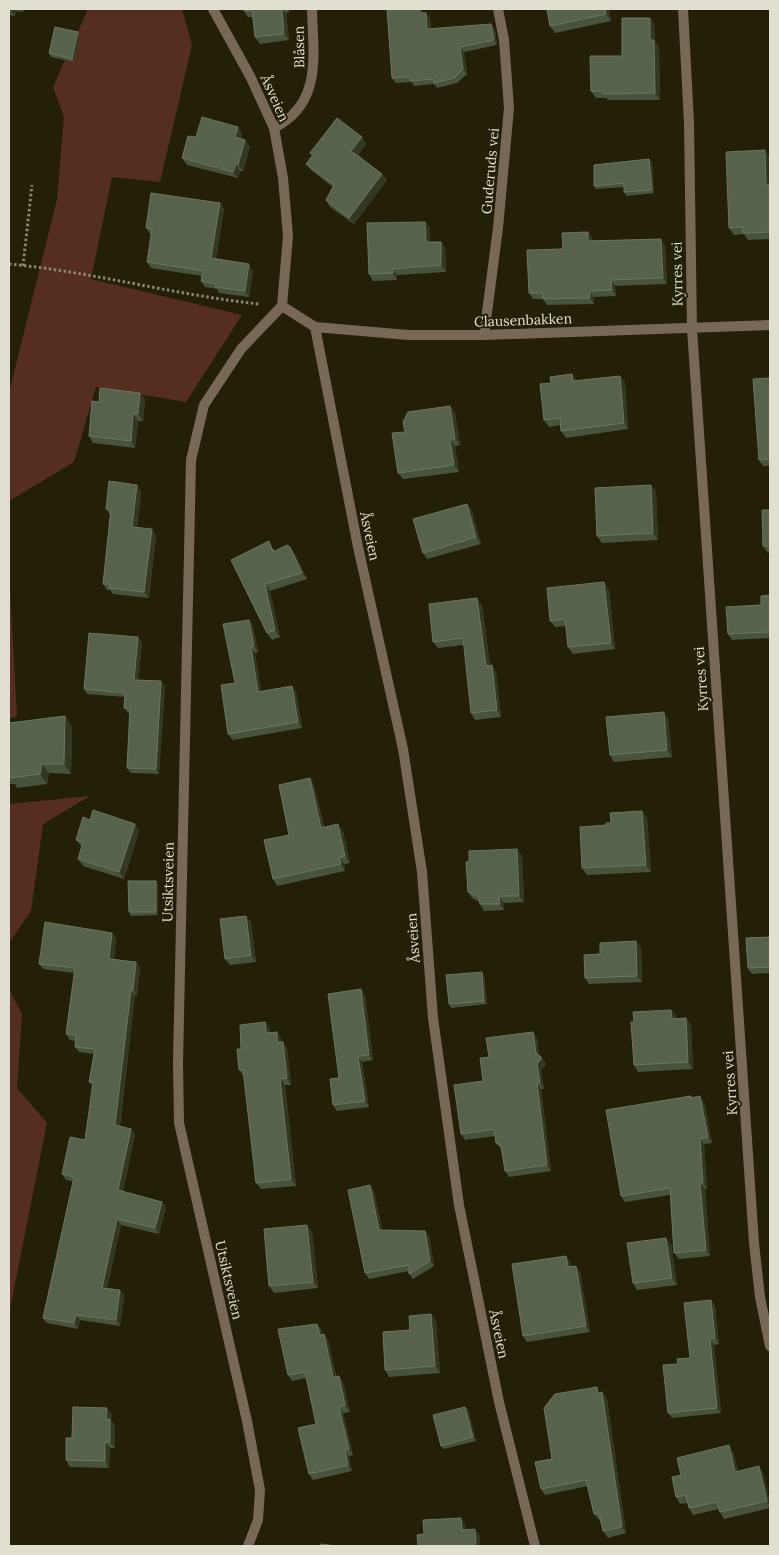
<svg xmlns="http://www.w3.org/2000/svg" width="779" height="1555" font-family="Lora,serif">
	<rect width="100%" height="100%" fill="#242007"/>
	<path fill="#552e20" d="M88 9H182L192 45 160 182 112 177 91 279 242 315 186 402 96 387 74 462 9 501V393L57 199 64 117 53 87Z
		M9 573 17 716 9 719Z
		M90 796 43 824 31 911 9 943V804Z
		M9 989 22 1014 17 1088 47 1123 9 1314Z"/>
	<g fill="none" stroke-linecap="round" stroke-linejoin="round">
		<path stroke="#888672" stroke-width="3" stroke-dasharray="2.5 2.5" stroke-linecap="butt" d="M9 264C93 272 175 295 259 304
			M23 266 32 185"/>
		<path stroke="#786956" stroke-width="10" d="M213 9 250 76 274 128 283 178 288 236 282 306 241 349 204 405 191 460 178 1063 179 1123 247 1421 260 1490 258 1520 248 1546
			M683 9 689 123 692 329 754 1243 760 1297 770 1346
			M274 128C323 103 313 55 312 9
			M282 306 315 327 408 335H484L770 325
			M315 327 358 547 403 749 422 872 433 1018 459 1205 499 1402 535 1546
			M484 335 498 228 509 108 504 40 498 9"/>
	</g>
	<path fill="#47533d" d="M9 9H24L23 12 16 11 15 16 9 15Z
		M244 9H289V12L286 13 289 40 260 44 255 37 253 17H248L244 11Z
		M609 9 611 21 555 33 550 26Z
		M423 12V13L430 18 431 29 495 30 497 45 464 52 467 74 457 83 437 88 434 84 414 86 412 82 396 83 392 78Z
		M650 18 654 24 655 41 659 47 660 100H608L606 98H596L591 91 622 56Z
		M78 32 80 36 74 62 51 57 49 53Z
		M238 127 242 134 241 139 245 140 250 147 243 171H240L238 178 187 165 182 158 196 137Z
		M362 137 366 144 358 155 382 174 387 180 354 224 330 207 326 200 333 187 311 170 306 164 312 155 310 153Z
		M765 150 769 157 770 179V239L748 240 744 234 734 235 729 228Z
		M649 159 652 163 654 193 627 196 624 192V187L596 189 594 186Z
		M220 203 224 209 216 259 253 271 249 297 219 293 217 289 205 287 201 281 202 276 151 268 147 262 151 234H150L146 228Z
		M425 222 430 228V242H441L445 248 446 272 397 275V280L373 281 369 274Z
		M588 232 592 238V241L665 245 667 284 615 286 616 296 594 297V304L547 305 543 299H533L529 293 563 249Z
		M572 374 577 381 620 376 625 383 628 429 566 438 561 431V425L549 427 544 420 551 383Z
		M770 378V466H763L759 460Z
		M145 399 143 421H138L135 448 93 443 89 436 99 402Z
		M450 406 455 413 460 445 455 446 459 472 403 479 398 473 405 432Z
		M651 485 656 492 658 540 602 543 597 536Z
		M141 491 137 528 156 535 149 598 113 594 110 590H107L103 584 110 515 106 509Z
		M467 504 472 511 481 544 427 559 423 553Z
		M770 510V552L768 553 763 546Z
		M273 548 275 551 295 554 307 579 270 591 280 637 272 640 267 633 231 560Z
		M609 589 615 649 573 654 568 647 566 626 555 627 550 621Z
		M770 595V638L732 640 728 634 761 605Z
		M482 605 490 665 496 672 501 717 475 720 471 713 464 645 438 648 433 642Z
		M249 620 253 626 258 652 255 653 261 691 292 686 296 692 302 728 233 740 228 734 235 683Z
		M142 642 138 680 165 686 159 774 131 773 127 768 130 713H128L124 708 125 697 87 694 84 689Z
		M668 718 672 757 614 762 610 755Z
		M9 723 72 726 71 774 49 773 47 784 17 788 15 784H9Z
		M310 778 314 785 324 827 343 831 350 863 344 864 345 871 277 886 273 879Z
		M642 811 647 818 651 872 587 875 582 868 607 825Z
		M90 820 135 824 139 831 124 879 83 866 78 859 82 847 76 840Z
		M522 856 524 902 504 903V910L484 911 480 904 479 902 472 898 468 892Z
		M158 884V915L131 916 129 912Z
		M246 916 251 922 256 962 230 965 225 959Z
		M112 933 116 939 114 959 136 962 140 968 137 996 135 995 120 1126 131 1129 135 1134 123 1192 166 1207 159 1234 121 1225 107 1288 120 1290 124 1296 120 1326 80 1320 78 1329 47 1323 43 1318 73 1181 66 1180 62 1174 85 1140 93 1086 89 1082 94 1054 79 1052 75 1047V1041L70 1040 66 1034 74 973 43 969 39 964Z
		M770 937V973L752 974 748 968Z
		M636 941 641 948 642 982 589 984 585 978 600 954Z
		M484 975 487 1004 451 1008 449 1004Z
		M365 995 373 1060 362 1062 369 1107 337 1111 333 1105 339 1078Z
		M671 1010 676 1016V1019L686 1018 691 1025 693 1069 638 1072 634 1065V1022Z
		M265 1022 270 1029V1032H277L281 1038 282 1042 287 1048 291 1085H285L296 1186 261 1189 256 1183 244 1076 239 1070 241 1049Z
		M537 1038 539 1056 546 1064 541 1070 544 1089H541L551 1171 509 1177 505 1171 501 1149 496 1143 495 1136 465 1140 461 1134 483 1081 489 1057Z
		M700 1096 704 1102 712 1143 704 1144 707 1189H705L710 1256 679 1259 674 1253 670 1195 625 1202 621 1196 692 1098Z
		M374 1191 382 1230 425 1231 429 1236 434 1266 413 1279 409 1274V1271L369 1279 365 1273Z
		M312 1232 318 1288 274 1293 269 1286Z
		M671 1244 677 1285 637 1290 633 1283Z
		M566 1256 570 1262 571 1267 580 1272 590 1332 527 1342 523 1336Z
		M711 1300 715 1306 719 1344 714 1345 721 1413 672 1418 668 1413 678 1364 690 1358Z
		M431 1314 436 1321 440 1373 389 1377 385 1370 410 1330Z
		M322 1330V1335L324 1334 328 1340 336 1376 343 1382 350 1412 343 1413 353 1455 349 1456 352 1471 313 1480 309 1474 316 1424 306 1378 292 1381 288 1375Z
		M602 1392 607 1399 626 1533 608 1538 603 1531 600 1520H599L594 1514 588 1486 545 1495 541 1489 552 1459 601 1393Z
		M465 1407 468 1410 476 1441 444 1449 441 1446Z
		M112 1414 111 1420 115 1426V1448H110L109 1468 70 1467 66 1460 72 1438Z
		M733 1452 738 1471 763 1473 770 1502V1508L724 1519 720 1512 719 1509 693 1515 689 1508 687 1503 680 1504 676 1497 681 1475Z"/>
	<path fill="#323821" d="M10 9H14L16 11 15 16Z
		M282 9H283L286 13 289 40 284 34Z
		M420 9H421L423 12 424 19 420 13Z
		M605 9H609L611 21 606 14Z
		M426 13 430 18 431 35 427 29Z
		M650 18 654 24 655 41 659 47 660 100 655 93 650 40Z
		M491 24 495 30 497 45 494 40Z
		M78 32 80 36 74 62 72 59Z
		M460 47 464 52 467 74 463 69Z
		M238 127 242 134 239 144 235 137Z
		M362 137 366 144 356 157 351 151Z
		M245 140 250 147 243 171 238 165Z
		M765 150 769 157 770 224 766 185Z
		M649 159 652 163 654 193 652 190Z
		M236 164 240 171 238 178 233 172Z
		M382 174 387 180 354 224 349 218Z
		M220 203 224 209 215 264 211 258Z
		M425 222 430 228 431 248 426 242Z
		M588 232 592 238V247L588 241Z
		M661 239 665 245 667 284 663 278Z
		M441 242 445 248 446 272 441 265Z
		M249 264 253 271 249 297 245 291Z
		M393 269 397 275V280L393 273Z
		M611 280 615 286 616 296 612 290Z
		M590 291 594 297V304L590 298Z
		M572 374 577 381H573Z
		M620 376 625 383 628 429 624 423Z
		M140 393 145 399 143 421 138 414Z
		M450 406 455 413 460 445 455 439Z
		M133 414 138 421 135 448 131 441Z
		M450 439 455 446 459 472 454 465Z
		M137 485 141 491 136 533 132 527Z
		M651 485 656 492 658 540 653 533Z
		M467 504 472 511 481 544 476 537Z
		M152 529 156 535 149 598 144 592Z
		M290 547 295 554 307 579 302 573Z
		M604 582 609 589 615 649 611 643Z
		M265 584 270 591 280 637 275 630Z
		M477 598 482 605 491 672 486 666Z
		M249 620 253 626 258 652 254 646Z
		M138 637 142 642 138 685 134 680Z
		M251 647 255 653 262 698 258 692Z
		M492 665 496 672 501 717 497 710Z
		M161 681 165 686 159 774 156 769Z
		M292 686 296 692 302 728 298 722Z
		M664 712 668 718 672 757 667 750Z
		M65 716 72 726 71 774 64 764Z
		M42 764 49 773 47 784 40 774Z
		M310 778 314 785 325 835 321 828Z
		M642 811 647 818 651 872 646 865Z
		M135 824 139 831 124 879 119 872Z
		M338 824 343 831 350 863 345 856Z
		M517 849 522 856 524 902 519 896Z
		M339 857 344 864 345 871 341 864Z
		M156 881 158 884V915L156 912Z
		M499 896 504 903V910L500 904Z
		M246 916 251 922 256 962 251 955Z
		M112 933 116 939 113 964 109 959Z
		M636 941 641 948 642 982 637 976Z
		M136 962 140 968 137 996 133 990Z
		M482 972 484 975 487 1004 484 1001Z
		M361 989 365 995 373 1060 369 1055Z
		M131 990 135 995 119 1131 115 1125Z
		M671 1010 676 1016V1026L672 1019Z
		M686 1018 691 1025 693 1069 688 1062Z
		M265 1022 270 1029 271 1039 266 1033Z
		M277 1032 281 1038 282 1049 277 1042Z
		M533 1032 537 1038 540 1059 536 1053Z
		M283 1042 287 1048 291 1085 287 1078Z
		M358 1056 362 1062 369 1107 365 1101Z
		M542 1058 546 1064 541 1070 544 1089 540 1083 537 1064Z
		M280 1079 285 1085 296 1186 291 1179Z
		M537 1083 541 1089 551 1171 547 1165Z
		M700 1096 704 1102 712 1143 708 1137Z
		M131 1129 135 1134 122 1196 118 1190Z
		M700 1139 704 1144 707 1189 703 1183Z
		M700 1183 705 1189 710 1256 706 1250Z
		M370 1185 374 1191 383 1235 379 1230Z
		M162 1202 166 1207 159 1234 155 1228Z
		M117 1219 121 1225 106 1293 102 1288Z
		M307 1225 312 1232 318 1288 313 1282Z
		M425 1231 429 1236 434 1266 430 1261Z
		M666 1238 671 1244 677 1285 672 1278Z
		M566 1256 570 1262 572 1273 568 1267Z
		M576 1266 580 1272 590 1332 586 1326Z
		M120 1290 124 1296 120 1326 116 1320Z
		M711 1300 715 1306 719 1344 715 1338Z
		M431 1314 436 1321 440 1373 435 1366Z
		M76 1315 80 1320 78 1329 74 1323Z
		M317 1324 322 1330 324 1341 320 1335Z
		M324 1334 328 1340 337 1383 333 1377Z
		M710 1339 714 1345 721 1413 717 1408Z
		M339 1376 343 1382 350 1412 345 1405Z
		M602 1392 607 1399 626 1533 622 1527Z
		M339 1407 343 1413 353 1455 349 1449Z
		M465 1407 468 1410 476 1441 473 1437Z
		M107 1408 112 1414 111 1420 115 1426V1448L110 1442 106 1419Z
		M105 1442 110 1448 109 1468 105 1461Z
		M729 1445 733 1452 740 1478 735 1472Z
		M345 1450 349 1456 352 1471 348 1465Z
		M759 1466 763 1473 770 1502V1505L767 1501Z
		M461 1518 465 1524 466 1537 462 1530Z
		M475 1529 480 1536V1546H476Z"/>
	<path fill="#57624d" stroke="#6c7561" d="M244 9H282L284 34 255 37 252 10 244 11Z
		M387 9H420V13H426L427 29 491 24 494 40 460 47 463 69 454 78 434 83 433 79 411 81 410 77 392 78Z
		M547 9H605L606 14 550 26Z
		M622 18H650V40H654L655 93 603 94V91H591L590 56H622Z
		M55 27 78 32 72 59 49 53Z
		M202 117 238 127 235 137 245 140 238 165 236 164 233 172 182 158 188 136 196 137Z
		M337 118 362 137 351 151 382 174 349 218 326 200 334 185 306 164 313 155 310 153Z
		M765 150 766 185H769L770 232 743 233V227L729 228 726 152Z
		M649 159 652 190 624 192V183L594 186V165Z
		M151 193 220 203 211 258 249 264 245 291 215 287 216 284 201 281 203 271 147 262 152 229 146 228Z
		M425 222 426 242H441V265L393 269V273L369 274 367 223Z
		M588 232V241L661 239 663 278 611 280 612 290 590 291V298L543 299V293H529L527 250 563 249 562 233Z
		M572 374 573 381 620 376 624 423 561 431 560 418 544 420 540 384 551 383 550 377Z
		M770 378V459L759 460 753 379Z
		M100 388 140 393 138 414H133L131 441 89 436 92 401 99 402Z
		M450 406 455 439H450L454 465 398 473 392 433 405 432 403 422 408 412Z
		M109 481 137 485 132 527 152 529 144 592 109 588V584H103L111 509H106Z
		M651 485 653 533 597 536 595 488Z
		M467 504 476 537 423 553 413 519Z
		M762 510H770V546H763Z
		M269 541 273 552 287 545 290 547 302 573 265 584 275 630 267 633 231 560Z
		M604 582 611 643 568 647 565 619 550 621 547 588Z
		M770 595V632L728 634 726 607 761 605V596Z
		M477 598 486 666 492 665 497 710 471 713 463 638 433 642 429 604Z
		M249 620 254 646 251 647 258 692 292 686 298 722 228 734 221 685 235 683 223 624Z
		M89 633 138 637 134 680 161 681 156 769 127 768 130 708H124L125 693 84 689Z
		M664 712 667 750 610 755 606 717Z
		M65 716 64 764H42L40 774 11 778 10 774H9V723Z
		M310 778 321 828 338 824 345 856 339 857 341 864 273 879 264 840 289 835 279 785Z
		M93 810 135 824 119 872 78 859 83 842 76 840 83 817 90 820Z
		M642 811 646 865 582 868 580 827 607 825 606 823H611L610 813Z
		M517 849 519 896H499L500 904H480L479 897 468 892 466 862H469V851Z
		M128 881H156V912H129Z
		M246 916 251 955 225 959 220 919Z
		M45 922 112 933 109 959 136 962 133 990H131L115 1125 131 1129 118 1190 162 1202 155 1228 117 1219 102 1288 120 1290 116 1320 76 1315 74 1323 43 1318 74 1177 62 1174 70 1137 85 1140 93 1082H89L95 1049 75 1047 76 1035 66 1034 75 968 39 964Z
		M770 937V967L748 968 746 938Z
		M636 941 637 976 585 978 584 955 600 954V943Z
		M482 972 484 1001 449 1004 446 975Z
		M361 989 369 1055 358 1056 365 1101 333 1105 330 1079 339 1078 328 994Z
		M671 1010 672 1019 686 1018 688 1062 634 1065 631 1022H634L633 1012Z
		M265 1022 266 1033 277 1032V1042H283L287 1078 280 1079 291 1179 256 1183 243 1070H239L237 1049H241L240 1025Z
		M533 1032 536 1053 542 1058 537 1064 540 1083H537L547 1165 505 1171 501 1145 496 1143 494 1129 461 1134 454 1085 483 1081 480 1058 489 1057 486 1038Z
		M691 1096V1098L700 1096 708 1137 700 1139 703 1183H700L706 1250 674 1253 670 1188 621 1196 606 1110Z
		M370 1185 379 1230 425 1231 430 1261 409 1274V1265L365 1273 348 1190Z
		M307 1225 313 1282 269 1286 264 1229Z
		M666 1238 672 1278 633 1283 627 1243Z
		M566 1256 568 1267 576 1266 586 1326 523 1336 512 1264Z
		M711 1300 715 1338 710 1339 717 1408 668 1413 663 1365 678 1364 677 1359 690 1358 684 1303Z
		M431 1314 435 1366 385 1370 383 1332 410 1330 409 1316Z
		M317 1324 320 1335 324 1334 333 1377 339 1376 345 1405 339 1407 349 1449 345 1450 348 1465 309 1474 298 1428 316 1424 305 1372 288 1375 278 1329Z
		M597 1387 598 1393 602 1392 622 1527 603 1531 599 1513 594 1514 586 1480 541 1489 535 1462 552 1459 544 1408 555 1394Z
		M73 1407 107 1408 106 1419H110V1442H105V1461L66 1460V1438H72Z
		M465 1407 473 1437 441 1446 433 1415Z
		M729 1445 735 1472 759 1466 767 1501 720 1512 717 1502 689 1508 686 1495 676 1497 672 1477 681 1475 677 1458Z
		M461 1518 462 1530 475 1529 476 1546H418L417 1535 424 1534 423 1520Z
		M321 1544 336 1546H320Z"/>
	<g text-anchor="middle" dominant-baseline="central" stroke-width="4" stroke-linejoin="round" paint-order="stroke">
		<g font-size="14" fill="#e0dfd0" stroke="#242007">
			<text transform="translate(299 47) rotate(-91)">Blåsen</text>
			<text transform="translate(275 98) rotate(66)">Åsveien</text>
			<text transform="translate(490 171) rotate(-85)">Guderuds vei</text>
			<text transform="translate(677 274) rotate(-91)">Kyrres vei</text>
			<text transform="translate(523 320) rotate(-2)">Clausenbakken</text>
			<text transform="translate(370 536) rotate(78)">Åsveien</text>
			<text transform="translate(701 679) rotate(-94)">Kyrres vei</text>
			<text transform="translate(168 882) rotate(-89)">Utsiktsveien</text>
			<text transform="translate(413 938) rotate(-94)">Åsveien</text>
			<text transform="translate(730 1083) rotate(-94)">Kyrres vei</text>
			<text transform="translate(229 1280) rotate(77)">Utsiktsveien</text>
			<text transform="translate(499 1334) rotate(78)">Åsveien</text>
		</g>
	</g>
	<rect width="779" height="1555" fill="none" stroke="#e0dfd0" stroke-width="20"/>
</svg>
